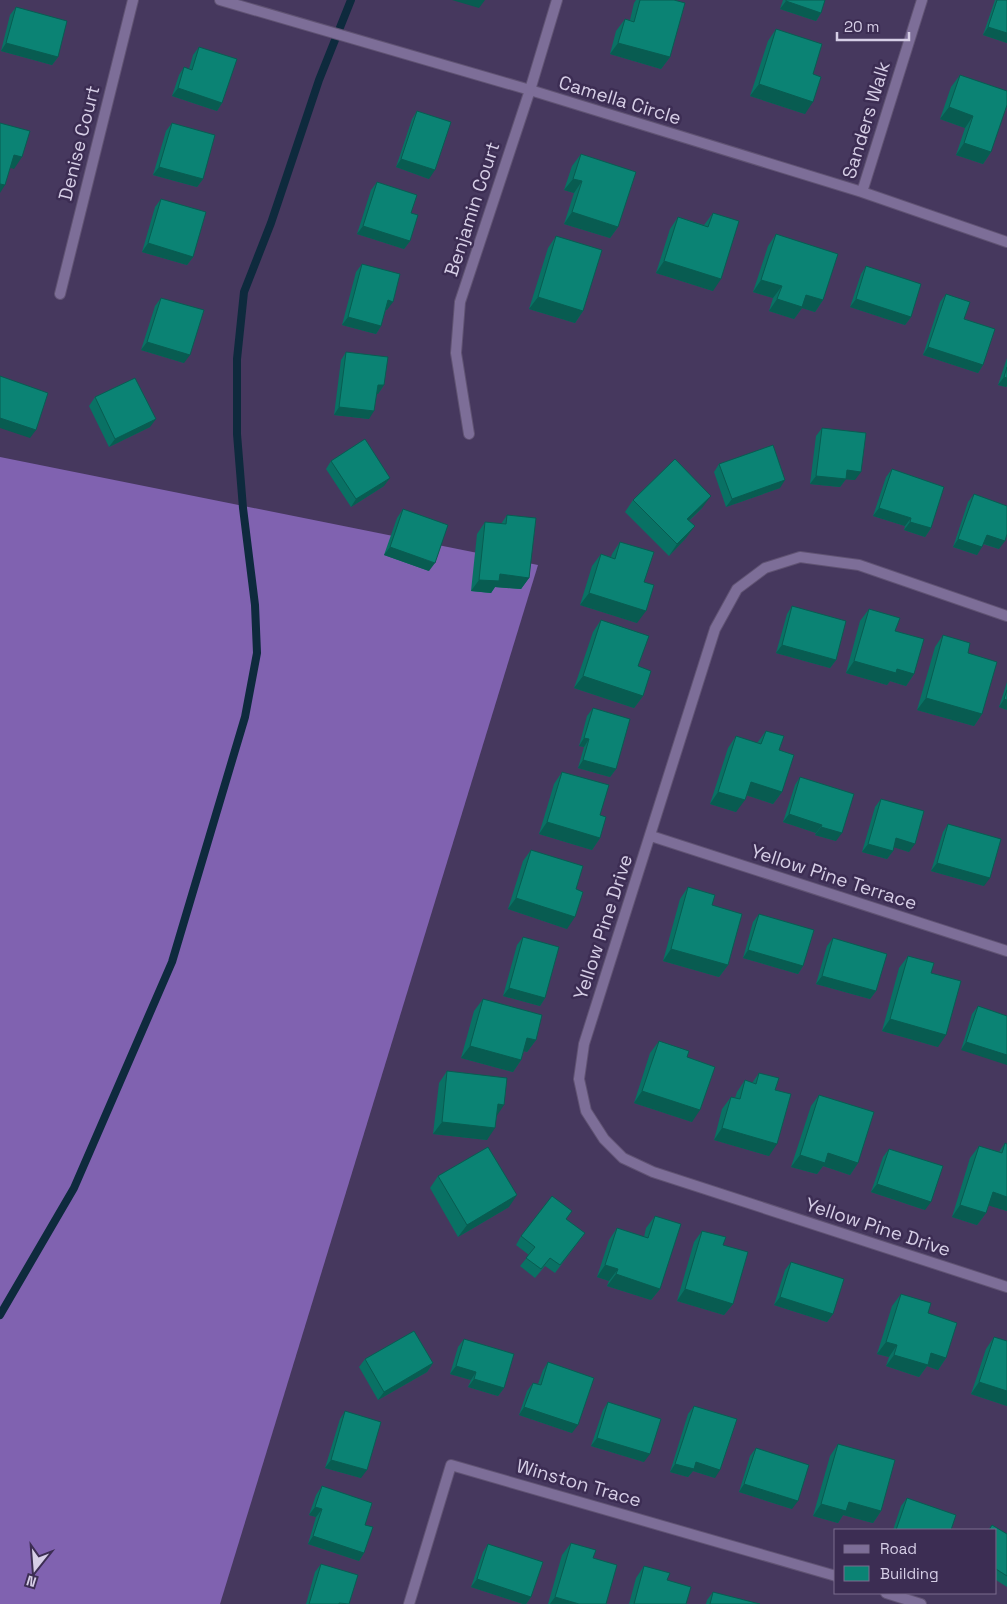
<svg xmlns="http://www.w3.org/2000/svg" width="1007" height="1604" font-family="'Space Grotesk',sans-serif">
	<rect width="100%" height="100%" fill="#46385e"/>
	<path fill="#8062b0" d="M0 457 538 565 220 1604H0Z"/>
	<g fill="none" stroke-linecap="round" stroke-linejoin="round">
		<path stroke="#0e2a3d" stroke-width="8" d="M0 1315 74 1188 172 962 245 717 257 653 255 605 243 508 237 434V359L244 292 271 223 319 80 351 0"/>
		<defs>
			<path id="street" d="M220 0 530 90 862 192 1007 242
				M862 192 922 0
				M60 294 133 0
				M469 434 456 353 460 302 530 90 557 0
				M1007 616 859 565 800 557 765 568 737 589 715 629 584 1044 579 1079 586 1111 604 1139 623 1158 653 1172 1007 1287
				M651 836 1007 951
				M886 1593 921 1604
				M409 1604 451 1465 836 1576"/>
		</defs>
		<use href="#street" stroke="#605373" stroke-width="12"/>
		<use href="#street" stroke="#7d6e98" stroke-width="10"/>
	</g>
	<path fill="#097164" d="M636 0H674L670 57 661 69 610 54 616 31 625 19 630 20 634 3Z
		M783 0H825L821 13 816 21 780 9Z
		M995 0H1007V43L983 35Z
		M16 7 58 57 52 65 1 51 10 15Z
		M776 29 813 74 805 114 750 96 768 41Z
		M199 47 222 103 217 111 172 96 179 75 184 67 189 69 193 55Z
		M960 75 991 152 983 164 956 155 965 128 940 119 951 87Z
		M417 111 429 179 396 167 412 119Z
		M172 123 203 179 197 187 153 175 166 131Z
		M581 154 618 227 610 238 564 224 574 193 564 190 572 166Z
		M377 182 411 213 410 241 404 249 357 234 371 190Z
		M161 199 193 257 187 265 142 252 155 207Z
		M713 213V291L656 273 670 229 678 217 704 225Z
		M776 234 823 300 815 312 802 308 794 319 769 311 773 298 753 292 768 246Z
		M556 236 583 311 575 323 529 309 548 248Z
		M362 264 387 310 386 309 381 326 376 334 342 325 356 272Z
		M866 266 911 317 905 325 850 307 861 274Z
		M946 294 964 319 983 365 978 373 923 355 940 302Z
		M161 298 184 363 141 350 155 306Z
		M346 352 384 385 378 394 377 393 369 419 334 415 341 360Z
		M1007 358V386L1006 387 998 385Z
		M95 397 150 427 109 447 89 406Z
		M822 428 855 480 846 479 840 487 810 484 816 436Z
		M331 461 384 486 351 507 326 469Z
		M719 464 780 488 726 507 714 472Z
		M892 469 931 528 925 537 904 530 905 526 873 516 886 477Z
		M974 494 999 549 983 544 977 555 953 547 968 502Z
		M633 500 702 508 689 521 686 538 669 556 625 512Z
		M403 509 429 571 384 555 397 518Z
		M507 515 529 578 521 589 495 587 491 593 471 591 477 534 485 522 501 524Z
		M620 542 644 582 637 623 580 605 592 566 601 554 611 557 612 554Z
		M792 606 836 660 830 668 776 653 787 614Z
		M869 609 895 631 914 674 906 686 890 681 887 685 846 673 860 621Z
		M601 620 638 666 643 696 634 708 574 688 593 632Z
		M943 635 968 653 982 714 974 726 917 710 935 647Z
		M1007 682V710L999 707Z
		M593 708 616 769 610 777 578 768 584 747 579 746 587 716Z
		M766 731 779 750 782 792 773 804 746 795 736 812 710 804 728 748 736 736 757 743Z
		M562 772 600 815V838L592 850 539 834 554 784Z
		M800 777 836 841 815 835 816 833 783 822 795 785Z
		M881 799 909 852 894 847 893 851 887 859 862 852 875 807Z
		M948 824 984 886 931 871 943 832Z
		M531 850 576 889 567 929 508 909 523 861Z
		M688 887 712 905 728 965 719 977 663 961 680 899Z
		M759 914 803 966 798 974 743 958 753 922Z
		M523 937 545 998 540 1006 503 996 517 945Z
		M833 938 876 991 870 999 816 984 827 946Z
		M908 956 938 1047 882 1031 899 968Z
		M483 999 536 1040 527 1052 524 1051 521 1060 513 1072 461 1058 474 1011Z
		M978 1006 1007 1016 961 1050 972 1014Z
		M659 1041 687 1057 692 1122 634 1103 650 1053Z
		M447 1071 497 1116 487 1140 433 1134 439 1083Z
		M759 1073 775 1090 769 1156 714 1140 722 1109 731 1097 735 1098 737 1092 745 1080 752 1083Z
		M819 1095 858 1163 850 1175 823 1166 817 1174 791 1167 811 1106Z
		M1005 1143 1007 1211 988 1205 986 1213 977 1225 952 1217 970 1158 979 1146 999 1152Z
		M889 1149 925 1210 871 1192 883 1157Z
		M438 1176 509 1207 458 1237 430 1188Z
		M655 1216 660 1289 651 1300 607 1286 609 1281 597 1277 609 1240 617 1228 644 1237 646 1228Z
		M566 1220 585 1233 555 1273 545 1266 535 1278 520 1266 529 1255 516 1245 521 1236Z
		M702 1231 723 1245 733 1304 724 1315 677 1301 694 1242Z
		M791 1262 833 1314 827 1322 774 1305 785 1270Z
		M901 1294 928 1313 946 1358 938 1370 927 1366 919 1377 886 1366 889 1357 877 1354 892 1306Z
		M994 1337 1007 1406 971 1394 986 1349Z
		M464 1339 504 1388 498 1396 468 1387 471 1380 450 1374 458 1347Z
		M365 1359 433 1363 427 1372 378 1400 359 1367Z
		M548 1362 572 1433 519 1415 527 1391 533 1383 538 1384 543 1370Z
		M608 1402 644 1462 591 1446 603 1410Z
		M694 1406 715 1478 693 1471 688 1477 670 1472 688 1414Z
		M345 1411 361 1478 325 1468 340 1419Z
		M838 1444 881 1511 873 1523 843 1515 838 1523 813 1516 830 1456Z
		M756 1448 792 1509 739 1492 750 1456Z
		M322 1486 365 1525 364 1553 359 1561 308 1544 316 1517 309 1515 316 1495Z
		M907 1498 951 1530H893L901 1506Z
		M992 1525 1007 1534V1587L996 1580V1530H988Z
		M571 1543 593 1558 606 1604H548L562 1555Z
		M488 1544 531 1597 526 1604H523L471 1587 483 1552Z
		M321 1564 349 1604H306L315 1572Z
		M644 1566 667 1580 686 1604H629L636 1578Z
		M713 1592 760 1604H706L707 1600Z"/>
	<path fill="#085c51" d="M452 0H485L479 8Z
		M786 1 821 13 816 21 780 9Z
		M988 27 1007 33V43L983 35Z
		M6 43 58 57 52 65 1 51Z
		M618 43 670 57 661 69 610 54Z
		M759 84 813 102 805 114 750 96Z
		M178 88 222 103 217 111 172 96Z
		M949 107 973 116 965 128 940 119Z
		M964 143 991 152 983 164 956 155Z
		M14 155 22 157 14 169 5 166Z
		M401 159 435 170 429 179 396 167Z
		M159 167 203 179 197 187 153 175Z
		M573 179 582 181 574 193 564 190Z
		M0 184 5 185 0 193Z
		M572 212 618 227 610 238 564 224Z
		M363 226 410 241 404 249 357 234Z
		M148 243 193 257 187 265 142 252Z
		M664 261 721 279 713 291 656 273Z
		M761 280 782 286 773 298 753 292Z
		M806 295 823 300 815 312 802 308 794 319 769 311 777 299Z
		M538 297 583 311 575 323 529 309Z
		M856 299 911 317 905 325 850 307Z
		M388 300 393 302 387 310 382 308Z
		M348 317 381 326 376 334 342 325Z
		M147 342 190 355 184 363 141 350Z
		M928 347 983 365 978 373 923 355Z
		M1004 377 1007 378V386L1006 387 998 385Z
		M378 385H384L378 394 372 393Z
		M339 407 374 411 369 419 334 415Z
		M0 418 36 430 30 438 0 428Z
		M156 419 150 427 109 447 115 439Z
		M847 470 861 472 855 480 842 479Z
		M816 476 846 479 840 487 810 484Z
		M390 478 384 486 351 507 356 499Z
		M785 480 780 488 726 507 732 499Z
		M711 496 702 508 679 530 687 519Z
		M879 508 911 518 905 526 873 516Z
		M910 522 931 528 925 537 904 530Z
		M695 526 686 538 669 556 677 544Z
		M987 535 1005 541 999 549 981 543Z
		M958 539 982 547 977 555 953 547Z
		M390 547 435 563 429 571 384 555Z
		M500 574 529 578 521 589 495 587 491 593 471 591 479 580Z
		M589 593 646 611 637 623 580 605Z
		M782 645 836 660 830 668 776 653Z
		M854 661 897 669 914 674 906 686 890 681 887 685 846 673Z
		M583 676 643 696 634 708 574 688Z
		M926 698 982 714 974 726 917 710Z
		M1004 699 1007 700V710L999 707Z
		M584 738 589 739 584 747 579 746Z
		M583 760 616 769 610 777 578 768Z
		M751 782 782 792 773 804 743 794Z
		M718 792 745 800 736 812 710 804Z
		M789 814 822 825 816 833 783 822Z
		M547 822 600 838 592 850 539 834Z
		M821 827 842 833 836 841 815 835Z
		M896 838 915 844 909 852 890 846Z
		M868 844 893 851 887 859 862 852Z
		M937 863 990 878 984 886 931 871Z
		M516 898 575 917 567 929 508 909Z
		M671 949 728 965 719 977 663 961Z
		M748 950 803 966 798 974 743 958Z
		M822 976 876 991 870 999 816 984Z
		M509 988 545 998 540 1006 503 996Z
		M890 1019 946 1035 938 1047 882 1031Z
		M527 1038 536 1040 527 1052 519 1050Z
		M966 1042 1007 1055V1065L961 1050Z
		M470 1046 521 1060 513 1072 461 1058Z
		M642 1091 700 1110 692 1122 634 1103Z
		M498 1104 504 1105 496 1117Z
		M442 1122 495 1128 487 1140 433 1134Z
		M722 1128 777 1144 769 1156 714 1140Z
		M828 1153 858 1163 850 1175 823 1166 817 1174 791 1167 800 1155Z
		M877 1184 931 1202 925 1210 871 1192Z
		M993 1192 1007 1197V1211L984 1204Z
		M517 1195 509 1207 458 1237 467 1225Z
		M960 1205 986 1213 977 1225 952 1217Z
		M605 1265 618 1269 609 1281 597 1277Z
		M616 1274 660 1289 651 1300 607 1286Z
		M685 1289 733 1304 724 1315 677 1301Z
		M780 1297 833 1314 827 1322 774 1305Z
		M886 1342 897 1345 889 1357 877 1354Z
		M931 1353 946 1358 938 1370 927 1366 919 1377 886 1366 894 1355Z
		M433 1363 427 1372 378 1400 384 1392Z
		M456 1366 476 1372 471 1380 450 1374Z
		M474 1379 504 1388 498 1396 468 1387Z
		M979 1382 1007 1391V1406L971 1394Z
		M524 1407 578 1425 572 1433 519 1415Z
		M597 1438 650 1454 644 1462 591 1446Z
		M331 1460 367 1470 361 1478 325 1468Z
		M696 1462 720 1470 715 1478 693 1471 688 1477 670 1472 675 1464Z
		M744 1484 798 1501 792 1509 739 1492Z
		M849 1502 881 1511 873 1523 843 1515 838 1523 813 1516 821 1504Z
		M315 1507 322 1509 316 1517 309 1515Z
		M313 1536 364 1553 359 1561 308 1544Z
		M477 1579 531 1597 526 1604H523L471 1587Z
		M555 1597 579 1604H550Z"/>
	<path fill="#0b8374" stroke="#085c51" d="M640 0H674L685 3 670 57 618 43 625 19 634 22Z
		M786 0H825L821 13 786 1Z
		M997 0H1007V33L988 27Z
		M16 7 67 21 58 57 6 43Z
		M776 29 822 44 813 74 821 77 813 102 759 84Z
		M199 47 237 59 222 103 178 88 184 67 192 70Z
		M960 75 1007 91V105L991 152 964 143 973 116 949 107Z
		M417 111 451 122 435 170 401 159Z
		M0 123 30 131 22 157 14 155 5 185 0 184Z
		M172 123 215 135 203 179 159 167Z
		M581 154 636 172 618 227 572 212 582 181 573 179Z
		M377 182 417 195 411 213 418 215 410 241 363 226Z
		M161 199 206 212 193 257 148 243Z
		M713 213 739 221 721 279 664 261 678 217 708 227Z
		M776 234 838 254 823 300 806 295 802 307 777 299 782 286 761 280Z
		M556 236 602 250 583 311 538 297Z
		M362 264 400 274 393 302 388 300 381 326 348 317Z
		M866 266 921 284 911 317 856 299Z
		M946 294 970 302 964 319 995 329 983 365 928 347Z
		M161 298 204 310 190 355 147 342Z
		M346 352 388 357 384 385H378L374 411 339 407Z
		M1007 367V378L1004 377Z
		M0 376 48 393 36 430 0 418Z
		M135 378 156 419 115 439 95 397Z
		M822 428 866 433 861 472 847 470 846 479 816 476Z
		M365 439 390 478 356 499 331 461Z
		M773 445 785 480 732 499 719 464Z
		M675 459 711 496 687 519 695 526 677 544 633 500Z
		M892 469 944 487 931 528 910 522 911 518 879 508Z
		M974 494 1007 506V534L1005 541 987 535 982 547 958 539Z
		M403 509 448 525 435 563 390 547Z
		M507 515 536 518 529 578 500 574 499 581 479 580 485 522 506 524Z
		M620 542 654 552 644 582 654 585 646 611 589 593 601 554 615 559Z
		M792 606 846 621 836 660 782 645Z
		M869 609 900 618 895 631 924 639 914 674 897 669 896 673 854 661Z
		M601 620 649 636 638 666 651 671 643 696 583 676Z
		M943 635 970 643 968 653 997 662 982 714 926 698Z
		M1007 690V700L1004 699Z
		M593 708 630 719 616 769 583 760 589 739 584 738Z
		M766 731 784 736 779 750 794 755 782 792 751 782 745 800 718 792 736 736 761 744Z
		M562 772 609 785 600 815 606 817 600 838 547 822Z
		M800 777 854 794 842 833 821 827 822 825 789 814Z
		M881 799 924 811 915 844 896 838 893 851 868 844Z
		M948 824 1001 839 990 878 937 863Z
		M531 850 583 866 576 889 583 892 575 917 516 898Z
		M688 887 715 895 712 905 742 914 728 965 671 949Z
		M759 914 814 930 803 966 748 950Z
		M523 937 559 947 545 998 509 988Z
		M833 938 887 954 876 991 822 976Z
		M908 956 934 963 931 973 961 981 946 1035 890 1019Z
		M483 999 542 1015 536 1040 527 1038 521 1060 470 1046Z
		M978 1006 1007 1016V1055L966 1042Z
		M659 1041 689 1051 687 1057 715 1067 700 1110 642 1091Z
		M447 1071 507 1078 504 1105 498 1104 495 1128 442 1122Z
		M759 1073 779 1078 775 1090 791 1094 777 1144 722 1128 731 1097 740 1099 745 1080 756 1084Z
		M819 1095 874 1112 858 1163 828 1153 825 1163 800 1155Z
		M1005 1143 1007 1144V1197L993 1192 986 1213 960 1205 979 1146 1002 1153Z
		M488 1147 517 1195 467 1225 438 1176Z
		M889 1149 943 1166 931 1202 877 1184Z
		M552 1196 572 1211 566 1219 585 1233 560 1265 550 1258 541 1269 526 1258 535 1247 521 1236Z
		M655 1216 681 1224 660 1289 616 1274 618 1269 605 1265 617 1228 648 1238Z
		M702 1231 726 1237 723 1245 748 1252 733 1304 685 1289Z
		M791 1262 844 1279 833 1314 780 1297Z
		M901 1294 931 1303 928 1313 957 1323 946 1358 931 1353 928 1365 894 1355 897 1345 886 1342Z
		M414 1331 433 1363 384 1392 365 1359Z
		M994 1337 1007 1341V1391L979 1382Z
		M464 1339 514 1354 504 1388 474 1379 476 1372 456 1366Z
		M548 1362 594 1378 578 1425 524 1407 533 1383 541 1385Z
		M608 1402 661 1419 650 1454 597 1438Z
		M694 1406 737 1419 720 1470 696 1462 694 1469 675 1464Z
		M345 1411 381 1422 367 1470 331 1460Z
		M838 1444 895 1460 881 1511 849 1502 846 1511 821 1504Z
		M756 1448 809 1465 798 1501 744 1484Z
		M322 1486 372 1503 365 1525 373 1527 364 1553 313 1536 322 1509 315 1507Z
		M907 1498 956 1515 951 1530H896Z
		M992 1525 1007 1534V1576L996 1569V1530H989Z
		M571 1543 596 1550 593 1558 617 1565 606 1604H579L555 1597Z
		M488 1544 543 1562 531 1597 477 1579Z
		M321 1564 358 1575 349 1604 339 1603V1604H309Z
		M644 1566 670 1573 667 1580 691 1587 686 1604H634Z
		M713 1592 760 1604H710Z"/>
	<g text-anchor="middle" dominant-baseline="central" stroke-width="5" stroke-linejoin="round" paint-order="stroke">
		<g font-size="19" fill="#d6cee6" stroke="#3c2d53">
			<text transform="translate(620 100) rotate(17)">Camella Circle</text>
			<text transform="translate(866 120) rotate(-73)">Sanders Walk</text>
			<text transform="translate(79 143) rotate(-76)">Denise Court</text>
			<text transform="translate(472 209) rotate(-72)">Benjamin Court</text>
			<text transform="translate(834 877) rotate(18)">Yellow Pine Terrace</text>
			<text transform="translate(603 927) rotate(-72)">Yellow Pine Drive</text>
			<text transform="translate(878 1227) rotate(18)">Yellow Pine Drive</text>
			<text transform="translate(579 1483) rotate(16)">Winston Trace</text>
		</g>
	</g>
	<rect x="834" y="1529" width="162" height="65" fill="#3c2d53" stroke="#7a6d8e"/>
	<rect x="844" y="1545" width="25" height="8" fill="#7d6e98" stroke="#7a6d8e"/>
	<text x="880" y="1554" font-size="15" fill="#d6cee6">Road</text>
	<rect x="844" y="1566" width="25" height="15" fill="#0b8374" stroke="#7a6d8e"/>
	<text x="880" y="1579" font-size="15" fill="#d6cee6">Building</text>
	<g transform="translate(35 1569) rotate(197)" stroke="#3c2d53" stroke-width="4" paint-order="stroke">
	<path d="M0-4L9 19L0 12L-9 19Z" fill="#d6cee6"/>
	<text y="-8" font-size="14" font-weight="bold" text-anchor="middle" fill="#d6cee6">N</text>
	</g>
	<path d="M837 32v8h72v-8" fill="none" stroke="#d6cee6" stroke-width="2.5"/>
	<text x="844" y="32" font-size="15" fill="#d6cee6" stroke="#3c2d53" stroke-width="4" paint-order="stroke">20 m</text>
</svg>
